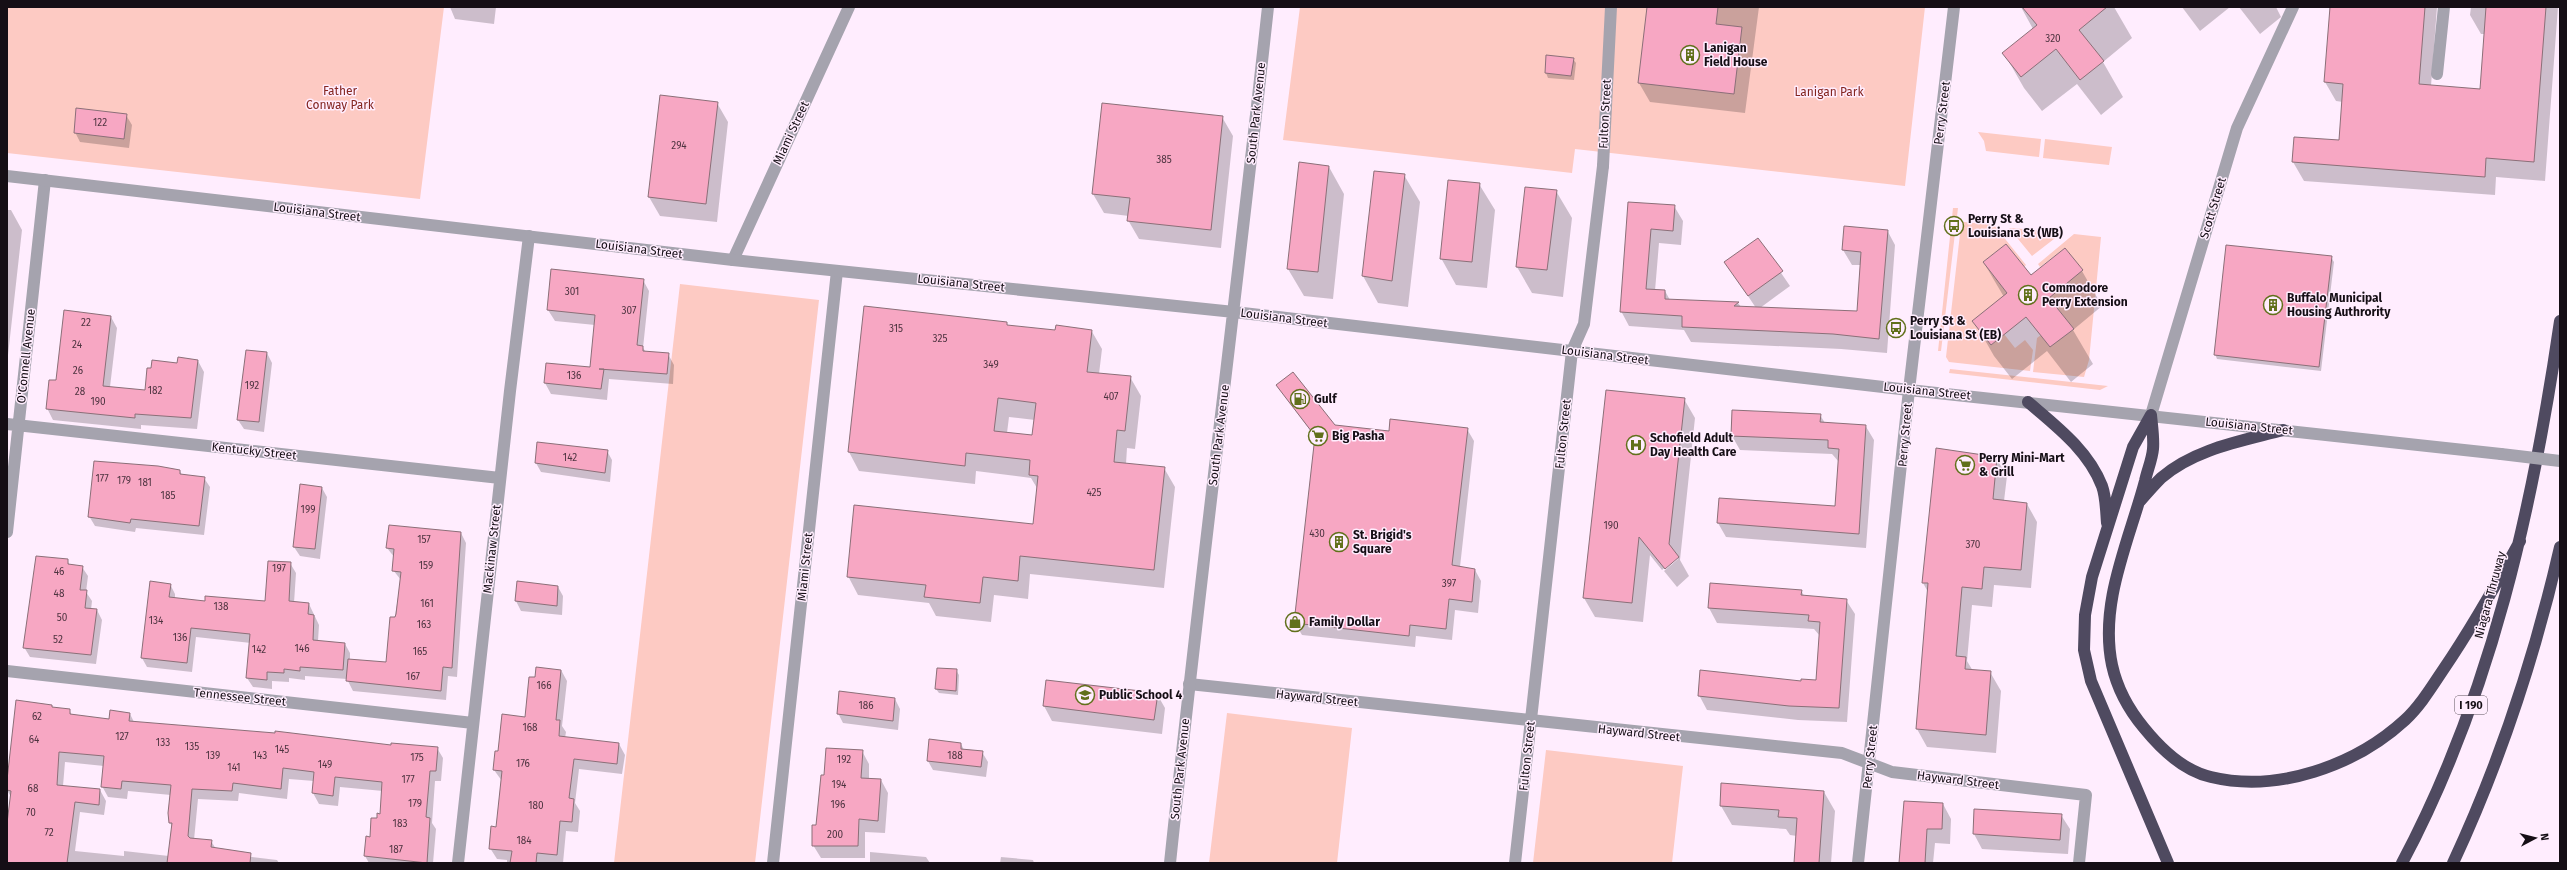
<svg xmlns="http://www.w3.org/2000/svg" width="2567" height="870" font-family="'Fira Sans',sans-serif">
	<rect width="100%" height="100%" fill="#ffedfe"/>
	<path fill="#fdcac3" d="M7 7H444L420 199 7 153Z
		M1300 7H1925L1905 186 1575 149 1572 173 1283 140Z
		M1978 132 2041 139 2039 157 1986 151 1984 141Z
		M2045 139 2112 147 2109 165 2043 158Z
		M1953 208H1958L1941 351H1938Z
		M1964 222 1994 225 2026 265 2024 267 2006 244 1983 262 2007 293 1991 345 2004 334 2015 348 2025 340 2033 350 2030 371 1949 362 1946 357 1961 225Z
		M2009 228 2063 232 2032 256Z
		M2074 234 2101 237 2089 360 2084 377 2033 372 2037 338 2041 335 2050 347 2074 329 2049 298 2082 270 2065 248 2040 267 2038 264Z
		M680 284 819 300 755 863H614Z
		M1950 369 2108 386 2100 390 1949 373Z
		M1227 713 1352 728 1337 863H1209Z
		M1546 750 1683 766 1672 863H1533Z"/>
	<path fill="#0003" fill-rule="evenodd" d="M450 7H496L494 24 455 19Z
		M1648 7H1759L1745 113 1650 102 1639 83Z
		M2021 7H2114L2132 38 2103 62 2123 97 2101 115 2077 84 2042 111 2024 88 2004 53 2033 29Z
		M2182 7H2230L2200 31Z
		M2239 7H2276L2281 17 2260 34Z
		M2331 7H2437L2431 86 2481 90 2485 34H2481L2470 15 2471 7H2558L2545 181 2496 177 2495 195 2304 181 2293 162 2340 142 2343 102 2336 101 2325 82Z
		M1547 56 1573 59 1576 63 1574 80 1548 78 1546 73Z
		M717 103 728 122 717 222 660 216 649 197Z
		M126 115 132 125 129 148 80 142 75 132Z
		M1222 117 1233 136 1221 248 1139 239 1128 220 1129 216 1104 213 1093 194Z
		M1329 167 1344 194 1333 299 1304 296 1288 269Z
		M1375 172 1404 175 1420 202 1408 307 1378 303 1363 276Z
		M1479 184 1495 210 1487 288 1456 285 1441 258Z
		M1556 191 1572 218 1563 297 1532 293 1517 267Z
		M1629 203 1674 206 1683 221 1681 245 1659 243 1655 291H1665L1670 300 1738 303 1741 307 1756 308 1726 263 1758 239 1790 286 1760 308 1858 312 1861 265H1852L1843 250 1887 230 1895 245 1887 353 1841 349 1691 342 1684 330 1629 326 1621 311Z
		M7 210H11L22 230 7 364Z
		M2064 249 2082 271 2102 306 2073 330 2093 364 2071 382 2047 351 2012 379 1994 356 1974 321 2004 297 1984 263 2030 277Z
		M2331 257 2334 262 2321 371 2217 359 2215 354Z
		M643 280 649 291 643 348 646 352 668 354 674 365 673 384 609 379 607 400 551 394 545 383 591 369 595 325 555 321 548 310Z
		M111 317 117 328 110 387 146 391 178 364 198 361 204 372 197 429 141 425V429L53 420 47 408 57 381Z
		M1006 323 1008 326 1056 331 1091 330 1102 349 1099 374 1130 377 1141 396 1135 449 1127 448 1126 464 1164 468 1175 487 1164 588 1030 574 1028 599 994 595 991 622 936 616 929 603 858 595 848 576 1034 525 1037 488 1031 478 976 471 975 484 859 471 849 452ZM1009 417 1035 420 1033 436 1007 433Z
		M267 353 272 363 264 432 244 429 238 420Z
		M1277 386 1334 426 1389 432 1467 429 1474 441 1460 567 1475 570 1481 581 1478 613 1455 610 1452 640 1416 636 1415 647 1302 635 1295 623 1316 438Z
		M1684 399 1695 418 1680 560 1689 576 1677 587 1664 571 1678 559V557L1662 570 1650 555 1643 622 1595 617 1584 598Z
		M1820 415 1825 423 1865 425 1874 440 1866 548 1726 537 1718 523 1836 507 1839 462 1832 454 1740 450 1732 436Z
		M607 451 612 460 610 482 541 472 536 463Z
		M1996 458 2007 476 2004 501 2027 504 2037 522 2031 588 1994 585 1992 607 1972 605 1967 661 1973 671 1990 672 2001 691 1996 753 1927 747 1917 729 1928 592 1923 583Z
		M180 471 182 475 204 478 210 487 204 535 136 528 135 532 95 526 89 516Z
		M322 488 327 497 320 559 300 556 294 547Z
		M461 533 466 543 457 677 448 676 446 700 353 691 347 679 305 676V680L289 678V682L272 681V689L253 687 247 678 251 643 196 637 192 672 147 667 142 658 170 584 175 594V599L205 602H266L290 563 296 573 294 603 309 604 319 625 318 641 345 644 350 653V660L387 663 401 580 393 570 395 558 387 548Z
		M67 560 70 566 82 567 88 576 86 592 92 601 91 610H97L102 620 96 664 30 657 24 647Z
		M558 587 563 596 562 615 521 611 516 601Z
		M1801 590 1804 596 1846 600 1855 614 1847 722 1798 720 1707 710 1699 695 1817 681 1820 636 1814 629 1717 623 1709 608Z
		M561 670 567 681 562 726 566 732 565 738 619 744 625 755 622 774 579 769 575 803 580 811 578 832 566 831 563 863H507V860L497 859 490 848 497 828 502 781 494 770 496 752H499L526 718 536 678Z
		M956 670 959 675 958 695 939 693 936 689Z
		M1047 681 1157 694 1165 708 1162 734 1052 721 1044 706Z
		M895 699 900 709 898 730 843 723 838 713Z
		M17 702 52 706 53 709 69 710 72 715 109 720 130 714 134 722 392 746 437 748 443 758 441 781H435L432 823 436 829 433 863H369L365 856 367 837 371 838 381 815 383 791 340 787 338 806 319 804 313 793 314 781 289 779 287 799 239 793 238 801 198 799 194 840 211 841 216 849 236 855 277 860 279 863H7V826L11 797 7 790ZM65 762 104 766 102 786 108 797 127 799 128 791 171 795 170 823 173 828 169 856 124 851V856L75 851 80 812 104 815 106 801 100 790 63 786Z
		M961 744 964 750 982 752 988 762 986 777 933 770 928 761Z
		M862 751 869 764V779L881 780 888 793 885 833 865 832V858H821L813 845 825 776Z
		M1824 792 1835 811 1831 863H1795L1797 836 1790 835 1786 829 1732 825 1721 806Z
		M1943 804 1951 819 1950 844 1935 843 1933 863H1900Z
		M1975 810 2061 815 2070 829 2068 854 1982 849 1974 834Z
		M870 852 926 857 930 863H870Z
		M1001 857 1033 860 1034 863H1000Z"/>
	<path fill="#f7a7c3" stroke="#8b6f78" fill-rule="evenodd" d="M1647 7H1718L1716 24 1742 27 1734 94 1638 83Z
		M2022 7H2107L2079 30 2104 61 2080 80 2056 49 2021 77 2002 53 2037 25Z
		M2330 7H2425L2419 84 2480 89 2486 7H2546L2534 162 2486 158 2485 177 2292 162 2294 137 2339 140 2343 84 2324 82Z
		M1546 55 1574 58 1571 76 1545 73Z
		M660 95 718 102 706 204 648 197Z
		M1102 103 1223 116 1211 230 1127 221 1130 198 1092 194Z
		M76 108 127 114 124 139 74 133Z
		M1299 162 1329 166 1318 272 1287 269Z
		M1374 171 1405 174 1392 281 1362 276Z
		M1448 180 1480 183 1472 262 1440 259Z
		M1525 187 1557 190 1547 270 1516 267Z
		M1628 202 1675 205 1673 231 1651 229 1646 289 1665 290V299L1739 302 1734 306 1857 311 1861 252 1842 250 1844 226 1888 230 1879 339 1833 334 1682 327V316L1620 312Z
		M1758 238 1783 271 1748 296 1724 262Z
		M2006 244 2031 275 2065 248 2083 270 2049 298 2074 329 2050 347 2026 317 1991 345 1972 321 2007 293 1983 262Z
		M2226 245 2332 256 2319 367 2214 355Z
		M551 269 644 279 637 345 643 346V351L669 353 667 374 599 369H604L601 389 544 383 546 363 590 367 595 315 547 310Z
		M864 306 1007 322V325L1055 330 1056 325 1092 330 1087 372 1131 376 1125 431 1117 430 1114 462 1165 467 1154 570 1020 556 1018 581 983 577 980 603 924 597 926 585 847 577 854 505 1033 524 1038 476 1029 475 1030 460 966 453 965 466 848 452ZM998 398 1036 403 1032 435 994 431Z
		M64 310 111 316 103 386 145 390 147 368H151L152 360 177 363 178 357 198 360 191 418 135 414V418L46 409 49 380H56Z
		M246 350 267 352 259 422 237 420Z
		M1293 372 1335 425 1389 431 1390 419 1468 428 1452 565 1475 569 1472 602 1449 599 1446 629 1410 625 1409 636 1294 623 1315 436 1276 385Z
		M1606 390 1685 398 1669 544 1679 557 1665 569 1639 537 1632 603 1583 598Z
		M1732 410 1821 414 1820 422 1866 425 1859 534 1717 523 1719 498 1835 506 1839 449 1828 448V440L1731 436Z
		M537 442 608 450 605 473 535 463Z
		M1936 448 1997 457 1993 499 2027 503 2021 570 1984 567 1982 589 1962 587 1956 656 1966 657 1965 669 1991 671 1986 735 1916 729 1928 583H1922Z
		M94 461 158 466 180 470V474L205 477 199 526 131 519 130 523 88 517Z
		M300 484 322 487 315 549 293 547Z
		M389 525 461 532 452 668 443 667 441 691 346 681 348 659 386 662 390 617H395L396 614 401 572 392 571 394 549 386 548Z
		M36 556 68 559V564L83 566 80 590H87L85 608 97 609 91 655 23 648Z
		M268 561 291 562 289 601 309 603 308 614 314 615 313 640 345 643 343 670 300 667V671L284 669V673L267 672V680L246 678 250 634 191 628 187 663 141 658 150 581 171 584 169 597 205 601V596L265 601Z
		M517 581 558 586 557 606 515 601Z
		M1710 583 1802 590 1801 595 1847 599 1839 708 1789 706 1698 696 1700 670 1801 681V679L1816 680 1820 622 1808 621 1809 615 1708 608Z
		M536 667 561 670 556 720H560L559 736 619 743 617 764 574 759 569 798 574 799 572 822 560 821 557 855 537 853 536 863H510L512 851 489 849 491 826 496 827 502 771 493 770 495 751H498L502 714 525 717 529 677H535Z
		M937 668 957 669 956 691 935 689Z
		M1046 680 1158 693 1154 720 1043 706Z
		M839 691 895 698 893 721 837 714Z
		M16 700 52 705V707L70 709V714L109 719 110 710 130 713 129 721 275 733V731L391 745V743L438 747 436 771H430L426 817 430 818 427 863 364 856 366 836 370 837 371 818H377V813L380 814 382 782 335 777 333 796 312 793 314 772 283 768 281 789 233 783 232 791 192 789 188 836 190 838 212 840 211 847 251 853 250 863H167L172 823H169L168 813 171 785 122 781 121 789 101 787 104 756 59 752 57 785 100 789 99 805 75 802 67 863H7V823L11 791 7 790V780Z
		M929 739 961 743V749L983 751 981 767 927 761Z
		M826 748 863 750 861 778 881 779 878 821 859 819 858 846H812V825H816L821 775H824Z
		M1721 783 1824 791 1819 863H1794L1797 818 1778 817 1779 810 1720 806Z
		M1904 801 1943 803 1942 829H1927L1925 863H1899Z
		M1974 809 2062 814 2060 840 1973 834Z"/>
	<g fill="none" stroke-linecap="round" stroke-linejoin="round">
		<path stroke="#a5a3ae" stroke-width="12" d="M1603 166 1611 7"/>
		<path stroke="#a5a3ae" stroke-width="12" d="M2437 74 2444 7
			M733 260 849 7
			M2151 415 2237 128 2293 7
			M7 424 500 478
			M7 532 45 180
			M7 671 473 723
			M1189 684 1842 753 1892 772 2086 795 2079 863
			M458 863 510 391 529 236
			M773 863 837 271
			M1515 863 1572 351 1584 324 1603 166
			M1858 863 1909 390 1954 7"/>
		<path stroke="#a5a3ae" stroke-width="12" d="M7 176 733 260 1234 312 1909 390 2501 454
			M1170 863C1200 577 1237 293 1268 7"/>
		<path stroke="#4f4a60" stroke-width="12" d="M2028 402C2056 426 2088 450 2102 486 2106 497 2106 511 2107 523
			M2151 415C2152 426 2154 438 2153 449 2152 460 2147 471 2145 481 2129 541 2099 603 2112 665 2117 688 2129 710 2144 728 2161 749 2184 771 2211 777 2277 793 2355 766 2405 720 2420 706 2431 688 2443 670 2471 629 2496 585 2520 541
			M2151 415 2133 447 2092 577 2085 615 2084 650 2091 681 2168 863
			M2140 501C2147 493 2154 485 2161 478 2194 449 2242 441 2283 430
			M2402 863C2491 696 2533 507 2560 321
			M2453 863C2500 762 2535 656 2560 547"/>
		<path stroke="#a5a3ae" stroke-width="12" d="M2501 454 2560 461"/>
	</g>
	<defs>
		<symbol id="building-ring" viewBox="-11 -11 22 22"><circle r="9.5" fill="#ffedfe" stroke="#61701b" stroke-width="1.5"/><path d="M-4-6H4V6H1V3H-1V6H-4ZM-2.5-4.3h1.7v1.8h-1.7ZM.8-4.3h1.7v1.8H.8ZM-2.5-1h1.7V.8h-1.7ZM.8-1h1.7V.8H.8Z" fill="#61701b"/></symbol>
		<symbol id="bus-ring" viewBox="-11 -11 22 22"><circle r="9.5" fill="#ffedfe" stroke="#61701b" stroke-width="1.5"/><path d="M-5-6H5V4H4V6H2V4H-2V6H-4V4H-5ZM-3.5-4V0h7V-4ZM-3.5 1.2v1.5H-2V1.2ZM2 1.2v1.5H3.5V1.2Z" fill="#61701b"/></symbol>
		<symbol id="fuel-ring" viewBox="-11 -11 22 22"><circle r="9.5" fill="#ffedfe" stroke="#61701b" stroke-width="1.5"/><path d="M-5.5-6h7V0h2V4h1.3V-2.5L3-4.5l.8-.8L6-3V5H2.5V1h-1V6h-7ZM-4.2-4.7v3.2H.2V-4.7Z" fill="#61701b"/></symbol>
		<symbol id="supermarket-ring" viewBox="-11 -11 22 22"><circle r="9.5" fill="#ffedfe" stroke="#61701b" stroke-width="1.5"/><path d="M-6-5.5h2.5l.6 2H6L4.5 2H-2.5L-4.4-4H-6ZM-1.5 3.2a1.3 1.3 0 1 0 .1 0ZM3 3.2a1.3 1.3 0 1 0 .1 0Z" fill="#61701b"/></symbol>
		<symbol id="hospital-ring" viewBox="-11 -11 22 22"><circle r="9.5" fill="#ffedfe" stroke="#61701b" stroke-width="1.5"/><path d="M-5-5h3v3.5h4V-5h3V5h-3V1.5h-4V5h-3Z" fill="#61701b"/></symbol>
		<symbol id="shop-ring" viewBox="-11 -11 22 22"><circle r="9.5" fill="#ffedfe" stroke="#61701b" stroke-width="1.5"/><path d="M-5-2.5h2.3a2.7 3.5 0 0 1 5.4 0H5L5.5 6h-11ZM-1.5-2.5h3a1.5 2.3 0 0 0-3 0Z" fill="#61701b"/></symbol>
		<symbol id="school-ring" viewBox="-11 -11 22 22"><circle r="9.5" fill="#ffedfe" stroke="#61701b" stroke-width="1.5"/><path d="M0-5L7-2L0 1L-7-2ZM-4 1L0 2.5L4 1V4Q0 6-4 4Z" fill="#61701b"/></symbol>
	</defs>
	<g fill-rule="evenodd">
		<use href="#building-ring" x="1679" y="44" width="22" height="22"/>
		<use href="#bus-ring" x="1943" y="215" width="22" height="22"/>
		<use href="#building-ring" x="2017" y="284" width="22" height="22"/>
		<use href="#building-ring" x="2262" y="294" width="22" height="22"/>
		<use href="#bus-ring" x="1885" y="317" width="22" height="22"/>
		<use href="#fuel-ring" x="1289" y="388" width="22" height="22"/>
		<use href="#supermarket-ring" x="1307" y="425" width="22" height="22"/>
		<use href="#hospital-ring" x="1625" y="434" width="22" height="22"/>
		<use href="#supermarket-ring" x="1954" y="454" width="22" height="22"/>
		<use href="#building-ring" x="1328" y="531" width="22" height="22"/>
		<use href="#shop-ring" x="1284" y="611" width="22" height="22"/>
		<use href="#school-ring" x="1074" y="684" width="22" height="22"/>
	</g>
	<g text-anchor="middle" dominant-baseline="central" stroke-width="3" stroke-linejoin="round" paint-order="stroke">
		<g font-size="10" fill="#4e3440">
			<text x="2053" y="39">320</text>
			<text x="100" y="123">122</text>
			<text x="679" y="146">294</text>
			<text x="1164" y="160">385</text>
			<text x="572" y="292">301</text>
			<text x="629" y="311">307</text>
			<text x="86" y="323">22</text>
			<text x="896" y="329">315</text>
			<text x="940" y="339">325</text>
			<text x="77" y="345">24</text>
			<text x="991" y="365">349</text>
			<text x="78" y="371">26</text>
			<text x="574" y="376">136</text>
			<text x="252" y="386">192</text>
			<text x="155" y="391">182</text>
			<text x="80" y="392">28</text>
			<text x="1111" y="397">407</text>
			<text x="98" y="402">190</text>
			<text x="570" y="458">142</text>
			<text x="102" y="479">177</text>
			<text x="124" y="481">179</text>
			<text x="145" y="483">181</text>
			<text x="1094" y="493">425</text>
			<text x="168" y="496">185</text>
			<text x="308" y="510">199</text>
			<text x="1611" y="526">190</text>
			<text x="1317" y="534">430</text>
			<text x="424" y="540">157</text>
			<text x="1973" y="545">370</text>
			<text x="426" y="566">159</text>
			<text x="279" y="569">197</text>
			<text x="59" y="572">46</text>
			<text x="1449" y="584">397</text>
			<text x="59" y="594">48</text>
			<text x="427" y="604">161</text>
			<text x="221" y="607">138</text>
			<text x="62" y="618">50</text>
			<text x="156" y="621">134</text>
			<text x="424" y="625">163</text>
			<text x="180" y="638">136</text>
			<text x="58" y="640">52</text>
			<text x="302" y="649">146</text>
			<text x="259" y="650">142</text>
			<text x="420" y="652">165</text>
			<text x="413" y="677">167</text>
			<text x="544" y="686">166</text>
			<text x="866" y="706">186</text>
			<text x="37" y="717">62</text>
			<text x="530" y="728">168</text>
			<text x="122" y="737">127</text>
			<text x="34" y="740">64</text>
			<text x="163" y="743">133</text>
			<text x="192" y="747">135</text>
			<text x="282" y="750">145</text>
			<text x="213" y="756">139</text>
			<text x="260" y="756">143</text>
			<text x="955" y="756">188</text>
			<text x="417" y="758">175</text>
			<text x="844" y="760">192</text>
			<text x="523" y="764">176</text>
			<text x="325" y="765">149</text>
			<text x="234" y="768">141</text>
			<text x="408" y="780">177</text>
			<text x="839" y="785">194</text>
			<text x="33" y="789">68</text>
			<text x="415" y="804">179</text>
			<text x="838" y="805">196</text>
			<text x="536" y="806">180</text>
			<text x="31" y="813">70</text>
			<text x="400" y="824">183</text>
			<text x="49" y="833">72</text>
			<text x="835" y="835">200</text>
			<text x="524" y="841">184</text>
			<text x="396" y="850">187</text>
		</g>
		<rect fill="#ffedfe" stroke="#5b515b" stroke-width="1" x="2455" y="696" width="32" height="18" rx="3"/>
		<g font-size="11" font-weight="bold" fill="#150e15">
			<text x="2471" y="705">I 190</text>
		</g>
		<g font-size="12" font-weight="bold" fill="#150e15" stroke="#ffedfe" text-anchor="start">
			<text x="1704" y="48">Lanigan<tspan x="1704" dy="14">Field House</tspan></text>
			<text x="1968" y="219">Perry St &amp;<tspan x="1968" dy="14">Louisiana St (WB)</tspan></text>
			<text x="2042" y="288">Commodore<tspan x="2042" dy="14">Perry Extension</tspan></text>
			<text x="2287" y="298">Buffalo Municipal<tspan x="2287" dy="14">Housing Authrority</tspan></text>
			<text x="1910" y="321">Perry St &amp;<tspan x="1910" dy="14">Louisiana St (EB)</tspan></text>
			<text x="1314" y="399">Gulf</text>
			<text x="1332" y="436">Big Pasha</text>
			<text x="1650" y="438">Schofield Adult<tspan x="1650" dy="14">Day Health Care</tspan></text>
			<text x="1979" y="458">Perry Mini-Mart<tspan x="1979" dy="14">&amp; Grill</tspan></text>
			<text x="1353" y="535">St. Brigid's<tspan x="1353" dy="14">Square</tspan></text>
			<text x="1309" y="622">Family Dollar</text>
			<text x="1099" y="695">Public School 4</text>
		</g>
		<g font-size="12" fill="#842520" stroke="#ffedfe">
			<text x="340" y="91">Father<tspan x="340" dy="14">Conway Park</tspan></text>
			<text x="1829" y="92">Lanigan Park</text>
		</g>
		<g font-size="12" fill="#150e15" stroke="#ffedfe">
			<text transform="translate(1256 113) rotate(-84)">South Park Avenue</text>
			<text transform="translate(1942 113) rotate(-83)">Perry Street</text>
			<text transform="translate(1605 114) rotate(-87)">Fulton Street</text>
			<text transform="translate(791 133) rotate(-65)">Miami Street</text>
			<text transform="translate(2213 208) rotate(-73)">Scott Street</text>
			<text transform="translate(317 212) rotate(7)">Louisiana Street</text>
			<text transform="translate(639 249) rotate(7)">Louisiana Street</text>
			<text transform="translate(961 283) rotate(6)">Louisiana Street</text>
			<text transform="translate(1284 318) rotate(7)">Louisiana Street</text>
			<text transform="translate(1605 355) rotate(7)">Louisiana Street</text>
			<text transform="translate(26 356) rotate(-84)">O'Connell Avenue</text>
			<text transform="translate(1927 391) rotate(6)">Louisiana Street</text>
			<text transform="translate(2249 426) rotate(6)">Louisiana Street</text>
			<text transform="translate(1563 434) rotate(-84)">Fulton Street</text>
			<text transform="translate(1219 435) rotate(-83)">South Park Avenue</text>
			<text transform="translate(1905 435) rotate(-85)">Perry Street</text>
			<text transform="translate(254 451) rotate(6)">Kentucky Street</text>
			<text transform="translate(492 549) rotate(-84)">Mackinaw Street</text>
			<text transform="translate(805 567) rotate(-84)">Miami Street</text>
			<text transform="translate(2490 595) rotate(-75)">Niagara Thruway</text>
			<text transform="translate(240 697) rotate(6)">Tennessee Street</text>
			<text transform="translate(1317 698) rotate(6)">Hayward Street</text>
			<text transform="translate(1639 733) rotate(6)">Hayward Street</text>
			<text transform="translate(1527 756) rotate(-84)">Fulton Street</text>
			<text transform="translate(1870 757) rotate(-84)">Perry Street</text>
			<text transform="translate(1180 769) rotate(-84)">South Park Avenue</text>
			<text transform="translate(1958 780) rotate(7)">Hayward Street</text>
		</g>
	</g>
	<rect width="2567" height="870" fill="none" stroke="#150e15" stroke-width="16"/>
	<g transform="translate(2535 838) rotate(83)" stroke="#ffedfe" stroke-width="3" paint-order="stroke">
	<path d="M0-3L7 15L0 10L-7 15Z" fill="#150e15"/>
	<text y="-6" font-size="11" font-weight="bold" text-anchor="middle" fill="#150e15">N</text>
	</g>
</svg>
